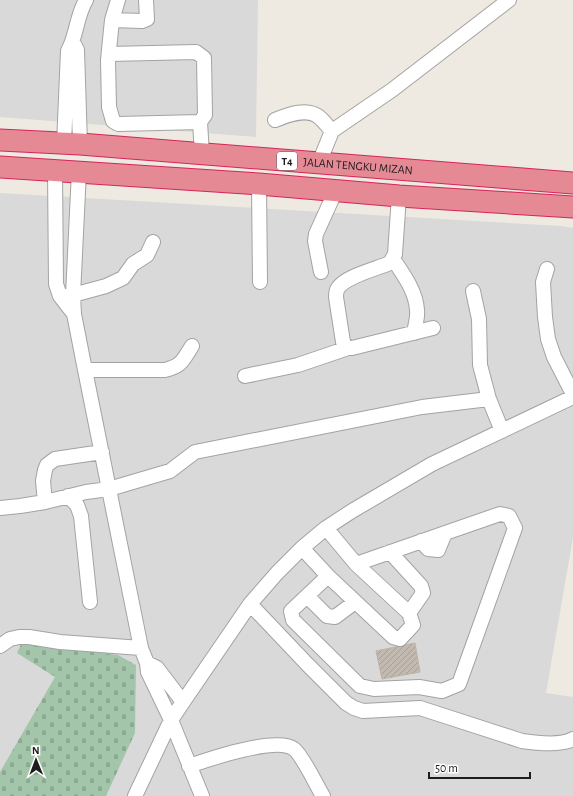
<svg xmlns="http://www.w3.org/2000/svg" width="573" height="796" font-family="'Alegreya Sans',sans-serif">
	<defs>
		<pattern id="cemetery-stones" width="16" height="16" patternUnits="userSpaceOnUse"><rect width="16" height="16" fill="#a3c6ab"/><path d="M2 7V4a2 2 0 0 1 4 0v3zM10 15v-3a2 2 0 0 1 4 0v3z" fill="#8caa93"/></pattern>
		<pattern id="building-hatch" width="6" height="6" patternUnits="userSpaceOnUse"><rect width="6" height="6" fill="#c2bab1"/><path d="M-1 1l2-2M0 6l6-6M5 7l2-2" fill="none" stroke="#a69f98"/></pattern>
	</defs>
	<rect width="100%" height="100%" fill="#eeeae2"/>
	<path fill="#dad9d9" d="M0 0H258L256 137 0 117Z
		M0 193 561 226 573 228V537L546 693 573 697V796H0Z"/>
	<path fill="url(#cemetery-stones)" d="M22 642 118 655 136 665 135 733 106 796H0V772L55 677 17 653Z"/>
	<path fill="url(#building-hatch)" stroke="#bfb2a5" d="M415 643 420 672 382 679 376 651Z"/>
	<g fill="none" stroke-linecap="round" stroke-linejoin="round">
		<defs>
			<path id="minor" d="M118 0 112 20 108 60 109 107 113 121 118 124 200 122
				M112 20 142 21 147 19 146 0
				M73 42 77 50 80 144
				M109 54 196 52 204 58 205 115 200 122 202 154
				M275 120C287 115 307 107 319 117 324 121 328 127 332 131
				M64 144 68 51C77 35 76 17 86 0
				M319 163 332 131 392 90 509 0
				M55 170 56 284 60 296 74 314
				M79 171 73 295 74 314 85 370 141 648 147 663 148 672 171 720 202 796
				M259 184 260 282
				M399 196 395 254 390 263C376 269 346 276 338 288 336 291 336 294 336 297L343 342 345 346 352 348 433 328
				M393 259C403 274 416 291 417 310 418 317 415 326 414 333
				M547 269 543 282 545 317 548 339 554 357 573 394
				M321 272 315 241 316 234 336 190
				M473 291 479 319 480 365 489 399
				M64 296 73 295 106 286 123 278 133 264 147 255 153 242
				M85 370H165C182 366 183 360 192 346
				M245 376 298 365 348 348
				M102 452 55 459 47 465 45 470 43 481 45 502 86 492 109 489 170 471 195 452 422 407 489 399 502 431
				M68 496 77 505 81 516 90 602
				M0 508 20 506 45 502
				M421 541 428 549 438 550 445 533
				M302 548 328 576 291 611 293 620 360 686 374 689 419 687 442 691 459 684 515 528 509 516 500 514 356 564 326 528
				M390 552 421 586 423 593 409 613
				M328 576 393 637 400 639 413 625 409 613 356 564
				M307 596 327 616 335 617 355 602
				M250 604 307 664 346 703 354 708 363 711 420 708 522 741C536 743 561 746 573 739
				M0 646 10 639 19 637H29L60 642 141 648
				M147 663 157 668 183 702
				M189 766C209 759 277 736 294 749 303 756 316 785 323 796
				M135 796 171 720 183 702 250 604 277 573 302 548 326 528 352 511 432 464 573 397"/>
			<g id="highway">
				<path id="s1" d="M0 140 80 144 573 183"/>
				<path d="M0 167 259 184 399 196 573 207"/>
			</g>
		</defs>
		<use href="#minor" stroke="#a3a3a3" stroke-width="16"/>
		<use href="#highway" stroke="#d62558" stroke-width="23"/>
		<use href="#minor" stroke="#fff" stroke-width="14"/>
		<use href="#highway" stroke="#e58995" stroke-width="21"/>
	</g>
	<g text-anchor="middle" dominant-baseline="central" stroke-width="3.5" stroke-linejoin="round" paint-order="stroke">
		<rect fill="#fff" stroke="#606060" stroke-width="1" x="277" y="152" width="20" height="18" rx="3"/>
		<g font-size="11" font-weight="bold" fill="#1c1c1c">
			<text x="287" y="161">T4</text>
		</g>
		<g font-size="12" fill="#1c1c1c" stroke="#fff">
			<text stroke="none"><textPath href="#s1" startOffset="359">JALAN TENGKU MIZAN</textPath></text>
		</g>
	</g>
	<g transform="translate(36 760) rotate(359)" stroke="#ffffff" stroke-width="3" paint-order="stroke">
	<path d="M0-3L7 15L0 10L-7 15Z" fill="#1c1c1c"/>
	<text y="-6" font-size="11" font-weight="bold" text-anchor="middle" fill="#1c1c1c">N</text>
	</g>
	<path d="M429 772v6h101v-6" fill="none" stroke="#1c1c1c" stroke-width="2"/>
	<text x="435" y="772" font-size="12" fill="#1c1c1c" stroke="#ffffff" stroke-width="3" paint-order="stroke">50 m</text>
</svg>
